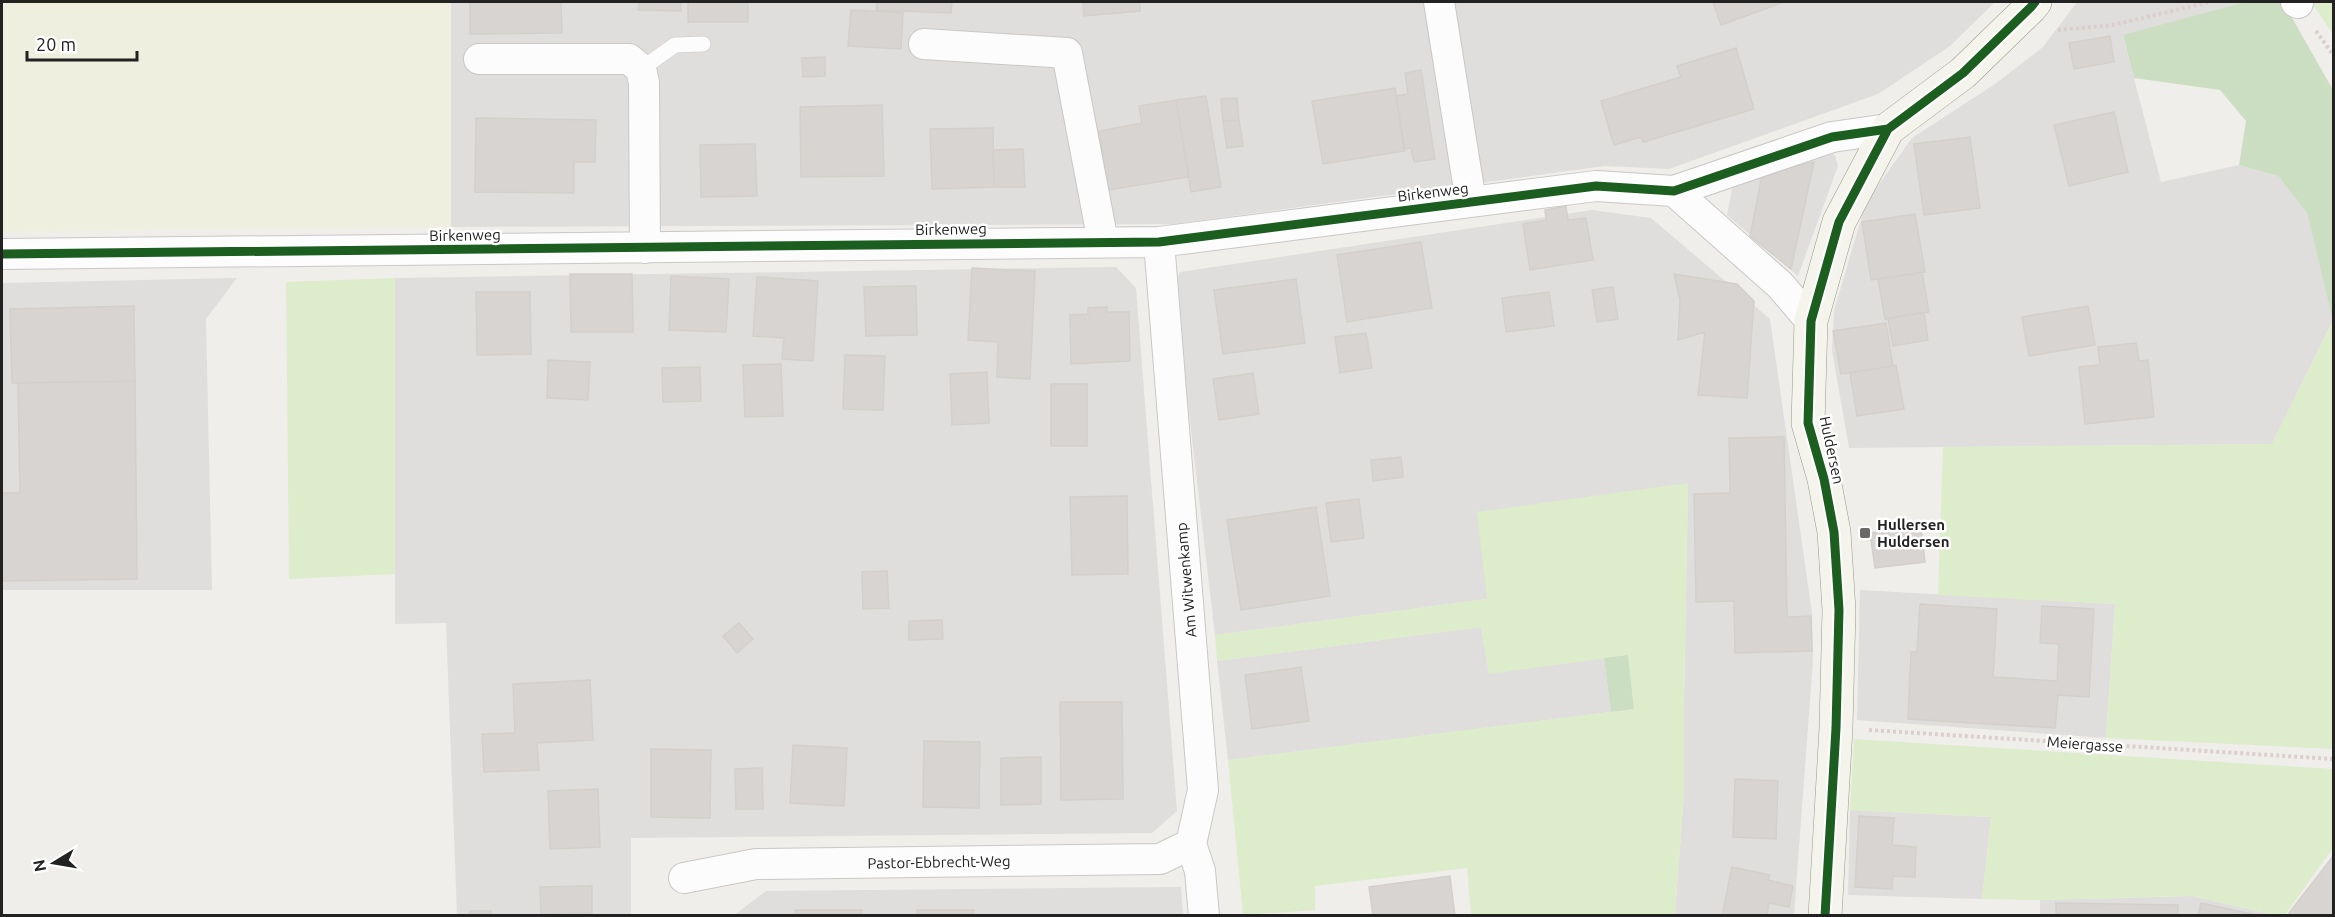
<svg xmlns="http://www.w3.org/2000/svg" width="2335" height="917" font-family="Ubuntu,sans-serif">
	<rect width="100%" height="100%" fill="#f0eeeb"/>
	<path fill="#dfdedc" d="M451 2H1995L1950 46 1878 94 1669 169 1605 166 1174 224 451 227Z
		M2077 2H2245L2123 36 2161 182 2239 165 2278 176 2307 213 2333 320 2272 444 1849 448 1832 350 1834 311 1866 202 1912 138 1995 84 2043 47Z
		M1826 153 1835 155 1838 166 1798 276 1727 215 1733 184Z
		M1592 210 1651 218 1770 319 1812 613 1813 660 1794 915H1675L1684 792V703L1688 484 1487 599 1215 635 1174 285 1180 272Z
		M1116 267 1136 288 1177 811 1152 833 631 838V915H457L446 623 395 624V278Z
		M237 278 206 319 212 590H2V283Z
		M1860 590 2115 604 2106 738 1857 720Z
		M1481 627 1489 673 1604 658 1611 712 1228 760 1217 661Z
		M1850 810 1991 817 1982 899 1848 895Z
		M1181 887 1183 915 733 916 766 891Z
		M2192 896 2274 915H2040V900Z"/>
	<path fill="#efefdf" d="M2 2H451V227L2 232Z"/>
	<path fill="#ddeccb" d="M2311 2H2333V34Z
		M395 278V574L289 579 286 282Z
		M2333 320V749L2106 738 2115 604 1938 595 1943 447 2272 444Z
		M1688 483 1684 703V792L1675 915H1471L1467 868 1315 886V910L1243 915 1228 760 1634 709 1628 655 1489 674 1481 627 1217 661 1215 635 1487 599 1477 512Z
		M1854 739 2333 769V848L2285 915H2274L2192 896 2040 900 1982 899 1991 817 1850 810Z"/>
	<path fill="#cbdec1" d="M2245 2H2283L2333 90V321L2307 213 2278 176 2239 165 2246 121 2220 90 2134 78 2123 35Z
		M1628 655 1634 709 1611 712 1604 658Z"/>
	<path fill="#d7d4d2" stroke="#d3d0cc" stroke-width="1.5" d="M470 2H561L562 33 470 34Z
		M639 2H681V11L638 10Z
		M688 2H748V22H688Z
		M877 2H952L951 13 876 10Z
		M1083 2H1140V11L1084 16Z
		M1713 2H1784L1721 25Z
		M851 10 903 13 901 49 848 46Z
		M2110 36 2114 62 2074 69 2069 43Z
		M1736 48 1754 109 1643 142 1641 137 1614 145 1601 101 1681 77 1677 66Z
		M825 57V76L803 77 802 58Z
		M1421 70 1435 159 1414 162 1411 148 1404 149 1396 96 1408 94 1405 73Z
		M1395 88 1405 151 1323 164 1312 101Z
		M1206 96 1221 187 1191 192 1176 100Z
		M1237 98 1239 120 1223 121 1221 99Z
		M1176 100 1189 177 1108 190 1099 131 1142 123 1139 106Z
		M882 105 884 176 801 177 800 107Z
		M2114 112 2128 172 2069 186 2054 125Z
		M476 118 596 120 595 162H574V193L475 192Z
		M1239 120 1243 146 1227 148 1223 121Z
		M993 128 994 187 932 189 930 129Z
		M1970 137 1980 208 1924 215 1914 144Z
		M755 144 757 196 701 197 700 145Z
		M1023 149 1025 187H994L993 150Z
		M1814 162 1791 269 1750 236 1762 175Z
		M1566 206 1568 220 1586 218 1593 260 1530 270 1523 224 1546 220 1545 210Z
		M1915 214 1925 272 1871 280 1862 222Z
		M1421 242 1432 308 1347 322 1337 255Z
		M972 268 1035 271 1030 379 997 377 998 342 968 340Z
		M1922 272 1929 312 1885 319 1878 279Z
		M570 274H632L633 332H571Z
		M1674 274 1737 284 1754 301 1747 398 1698 395 1705 332 1678 340 1680 300Z
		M671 276 729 279 726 332 669 330Z
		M757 277 818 281 813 361 782 359 784 338 753 336Z
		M1296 279 1305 343 1223 354 1214 290Z
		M916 286 917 335 866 336 864 287Z
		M1613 287 1618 319 1597 322 1592 290Z
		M476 292H530L531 354 477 355Z
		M1549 292 1554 326 1506 332 1502 298Z
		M134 306 135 381 12 383 10 309Z
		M2088 306 2095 345 2029 356 2022 317Z
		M1107 307V312H1129L1130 361 1071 364 1070 315 1088 314V308Z
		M1924 312 1928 340 1893 346 1888 318Z
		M1886 323 1893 366 1841 374 1833 331Z
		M1366 333 1372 368 1340 373 1335 337Z
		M2136 343 2139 361 2148 360 2154 417 2085 424 2079 367 2100 365 2098 347Z
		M845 355 885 356 883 410 843 409Z
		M548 360 590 362 588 400 547 398Z
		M781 364 783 416 745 417 743 365Z
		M1896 365 1904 409 1857 416 1850 373Z
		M700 367 701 401 663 402 662 368Z
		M987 372 989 423 952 425 950 374Z
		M1253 373 1259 414 1219 420 1213 379Z
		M135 381 137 579 2 581V493H20L18 383Z
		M1051 384H1087V446H1051Z
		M1784 437 1787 617 1811 616 1812 651 1735 653 1734 601 1696 602 1694 494 1730 493 1729 438Z
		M1401 457 1403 477 1373 481 1371 460Z
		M1127 496 1128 574 1072 575 1070 497Z
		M1359 499 1364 538 1331 542 1326 503Z
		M1316 507 1330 596 1241 610 1227 520Z
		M1921 527 1925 562 1875 568 1870 533Z
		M887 571 889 608 863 609 862 572Z
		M1920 604 1997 609 1993 677 2057 681 2059 644 2040 643 2042 606 2094 609 2089 697 2058 695 2055 728 1908 719 1911 652H1917Z
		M942 620 943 639 909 640V621Z
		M739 623 753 639 737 653 723 636Z
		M1301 667 1309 721 1252 729 1245 675Z
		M590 680 593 740 537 743 539 770 484 772 482 734 515 733 513 684Z
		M1060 702H1122L1123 799 1061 800Z
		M924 741 980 742 979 808 923 807Z
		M793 745 847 748 844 806 790 803Z
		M651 749 711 750 710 818 651 817Z
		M1041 757V804L1001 805V758Z
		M762 768 763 809H736L735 769Z
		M1735 779 1778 781 1776 839 1733 837Z
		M598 789 600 847 550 849 548 791Z
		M1859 816 1894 818 1892 845 1916 847 1915 877 1893 876 1892 889 1855 887Z
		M2334 855V916H2292L2289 913Z
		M1732 867 1770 875 1768 880 1793 886 1789 907 1769 903 1767 916H1722Z
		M1450 876 1455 916H1373L1369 887Z
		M592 886V913L541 914 540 887Z
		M2056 903 2178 905V916H2056Z
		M2201 903 2260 916H2198Z
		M795 910H862V916H795Z
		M917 910H974V916H917Z
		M470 911H491V916H469Z"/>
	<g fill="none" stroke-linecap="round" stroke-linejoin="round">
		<defs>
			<path id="lane" d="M641 69 675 45 703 44"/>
			<path id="street" d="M1439 2 1471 202
				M2296 2 2298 3
				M924 44 1067 53 1103 242
				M479 59H629L641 69 644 83 645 248
				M1674 191 1780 285 1811 321
				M1159 242 1203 790 1191 844 1200 871 1204 916
				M2 254 1159 242 1596 186 1674 191 1832 137 1888 129
				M684 878 756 864 1160 859 1191 844"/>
			<path id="secondary" d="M1825 916 1836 728 1839 610 1834 532 1824 479 1808 423 1811 321 1839 222 1888 129 1963 73 2031 7 2035 2"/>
		</defs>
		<use href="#lane" stroke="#c9c8c7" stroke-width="16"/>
		<use href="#street" stroke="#c9c8c7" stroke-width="32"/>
		<use href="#secondary" stroke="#999a82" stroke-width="34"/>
		<path stroke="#dccecd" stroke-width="4" stroke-dasharray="3 3" stroke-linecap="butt" d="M2058 30 2113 25 2210 2
			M2316 31 2334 56
			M1869 730 2334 759"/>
		<use href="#lane" stroke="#fdfcfc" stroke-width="15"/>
		<use href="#street" stroke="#fdfcfc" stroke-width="30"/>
		<use href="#secondary" stroke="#f4f4ed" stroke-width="33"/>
		<defs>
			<path id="cycleway" d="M2 254 1159 242 1596 186 1674 191 1832 137 1888 129
				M1825 916 1836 728 1839 610 1834 532 1824 479 1808 423 1811 321 1839 222 1888 129 1963 73 2031 7 2035 2"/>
		</defs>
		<use href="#cycleway" stroke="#fff" stroke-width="13"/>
		<use href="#cycleway" stroke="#1b5e20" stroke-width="9"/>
	</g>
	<rect fill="#6a6968" stroke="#fff" stroke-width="2" x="1859" y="527" width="12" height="12" rx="3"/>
	<g text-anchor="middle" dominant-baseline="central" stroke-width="5" stroke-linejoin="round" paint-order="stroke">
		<g font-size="15" fill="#222" stroke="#fff">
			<text transform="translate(1433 192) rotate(-7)">Birkenweg</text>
			<text transform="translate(951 229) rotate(-1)">Birkenweg</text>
			<text transform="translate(465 235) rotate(-1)">Birkenweg</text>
			<text transform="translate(1832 450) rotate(78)">Huldersen</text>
			<text transform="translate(1186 580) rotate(-95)">Am Witwenkamp</text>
			<text transform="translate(2085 744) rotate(4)">Meiergasse</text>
			<text transform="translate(939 862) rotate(-1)">Pastor-Ebbrecht-Weg</text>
		</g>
		<g font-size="15" font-weight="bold" fill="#222" stroke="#fff" text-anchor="start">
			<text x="1877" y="524">Hullersen<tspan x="1877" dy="17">Huldersen</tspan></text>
		</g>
	</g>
	<rect width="2335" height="917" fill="none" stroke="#222222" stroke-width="6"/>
	<g transform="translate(54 863) rotate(259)" stroke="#ffffff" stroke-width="4.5" paint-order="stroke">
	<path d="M0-4.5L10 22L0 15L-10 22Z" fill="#222222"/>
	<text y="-9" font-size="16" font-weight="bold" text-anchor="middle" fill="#222222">N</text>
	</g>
	<path d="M27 51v9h110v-9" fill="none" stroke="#222222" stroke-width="3"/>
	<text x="36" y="51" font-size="18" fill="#222222" stroke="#ffffff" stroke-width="4.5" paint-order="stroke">20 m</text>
</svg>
